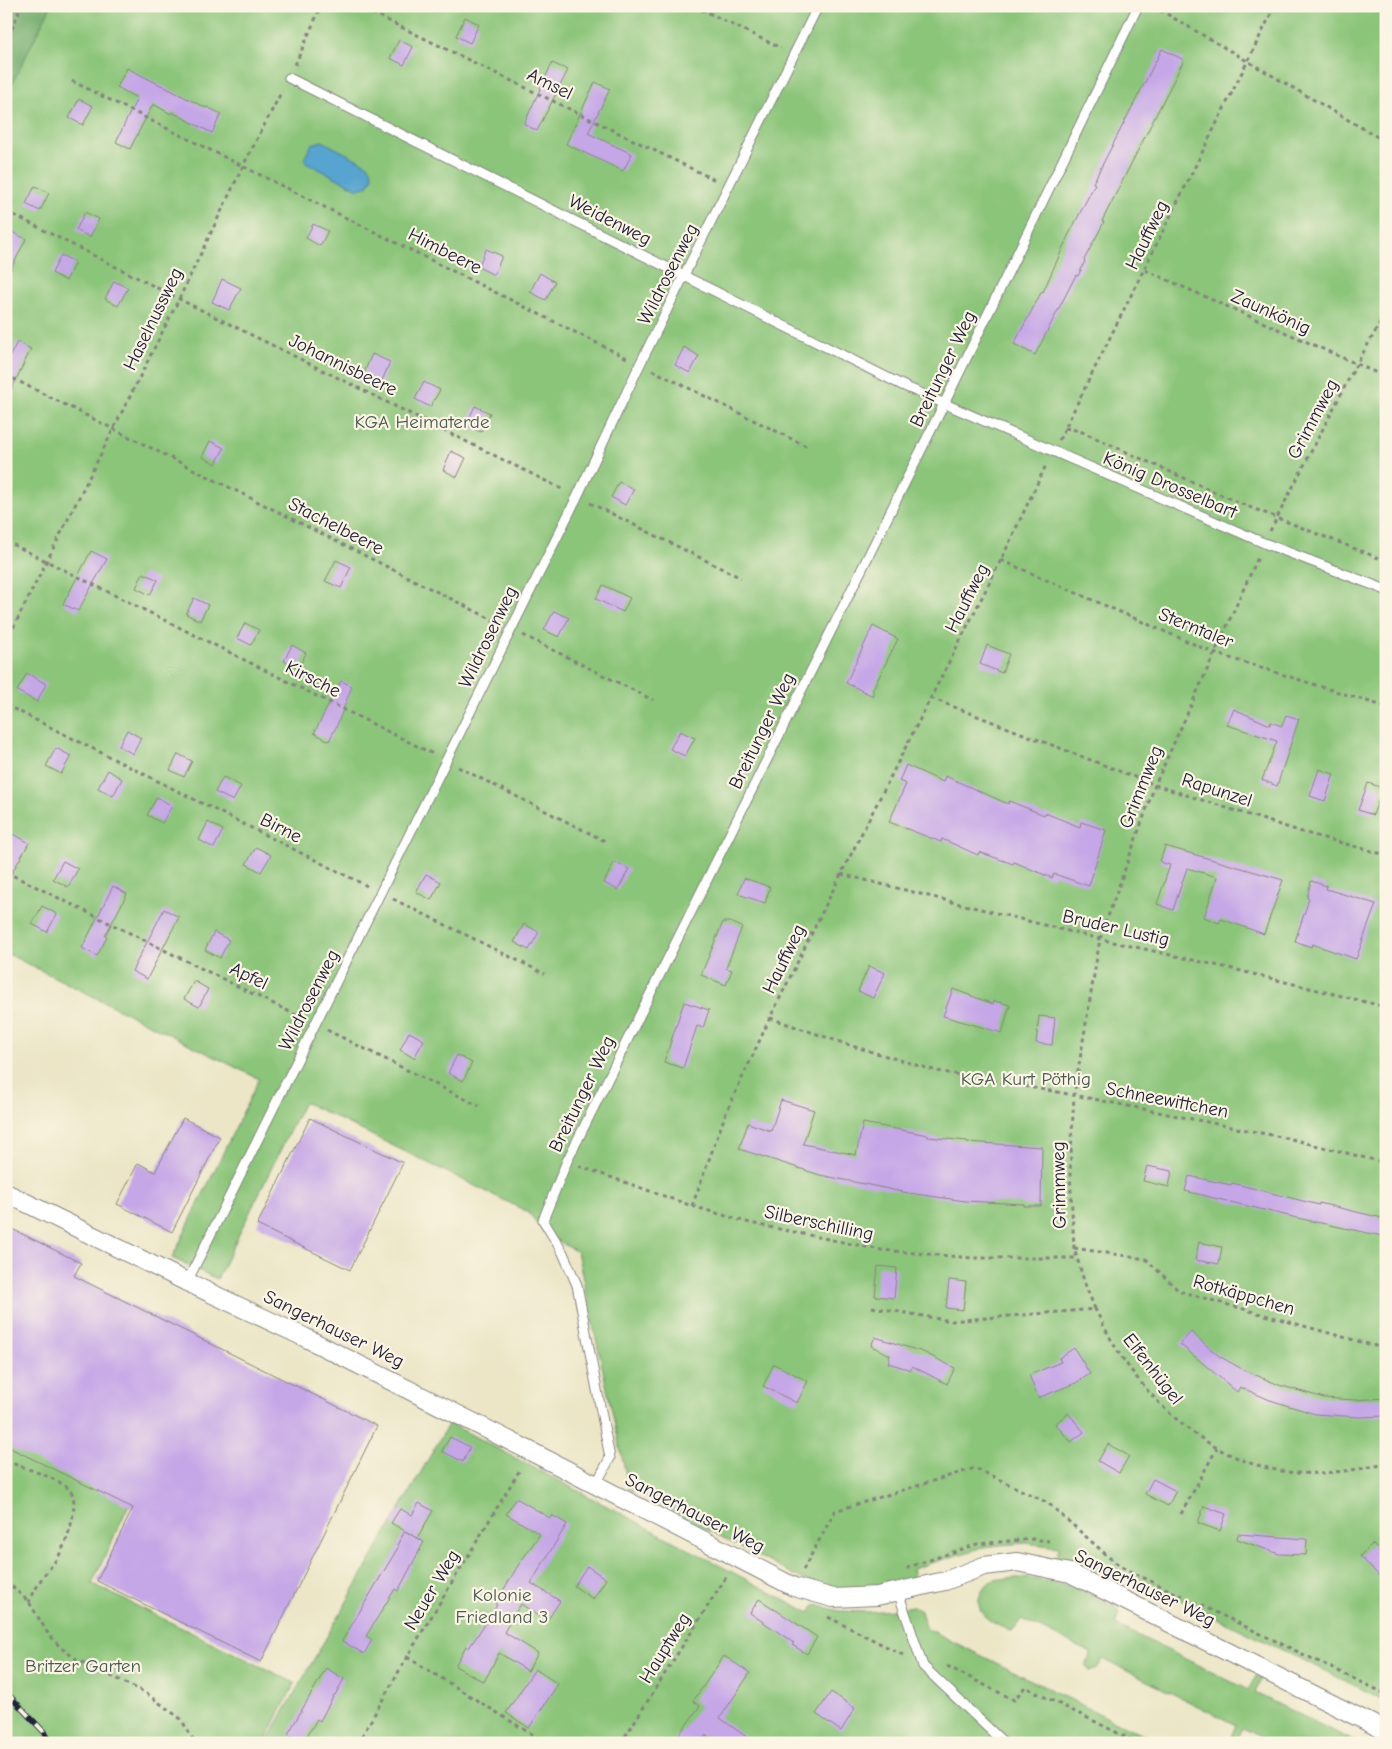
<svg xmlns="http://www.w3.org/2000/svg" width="1392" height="1749" font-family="'Comic Neue',sans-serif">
	<rect width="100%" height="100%" fill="#fcf5e5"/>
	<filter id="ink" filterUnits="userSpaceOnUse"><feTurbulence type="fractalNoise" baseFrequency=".02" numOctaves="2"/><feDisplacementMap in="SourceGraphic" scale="10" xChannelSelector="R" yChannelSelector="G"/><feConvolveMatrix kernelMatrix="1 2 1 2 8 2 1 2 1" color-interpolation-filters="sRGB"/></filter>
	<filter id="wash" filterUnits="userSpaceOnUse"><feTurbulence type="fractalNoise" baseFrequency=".0096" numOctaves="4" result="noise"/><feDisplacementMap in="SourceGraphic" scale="20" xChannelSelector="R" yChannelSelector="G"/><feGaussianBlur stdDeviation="1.12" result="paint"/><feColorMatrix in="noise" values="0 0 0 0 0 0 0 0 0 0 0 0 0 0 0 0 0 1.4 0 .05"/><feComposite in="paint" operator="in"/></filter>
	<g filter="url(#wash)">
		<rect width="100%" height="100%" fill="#ece6c7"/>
		<path fill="#8bc579" stroke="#56745a" d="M6 6H1386V1701L1113 1567 1105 1579 1056 1562 1059 1547 1026 1543 999 1545 984 1547 912 1569 915 1583 904 1587 836 1590 819 1586 804 1580 629 1489 577 1252 546 1234 528 1212 304 1102 217 1279 172 1258 259 1079 6 953Z
			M6 1400 146 1468 92 1584 295 1683 264 1743H6Z
			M449 1423 810 1613 815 1605 840 1611 866 1612 894 1610 912 1606 920 1609 927 1629 1159 1743H266Z
			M1017 1578 1035 1579 1074 1587 1117 1608 1120 1613 1115 1624 1248 1690 1256 1676 1261 1679 1255 1693 1358 1743H1273L1243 1728 1236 1742 1230 1739 1236 1725 1103 1659 1096 1670 1090 1671 1086 1665 1091 1653 1021 1619 1016 1628 1010 1631C996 1624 977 1618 979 1599 980 1593 985 1586 990 1582 997 1578 1009 1579 1017 1578Z"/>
		<path fill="#70aa69" stroke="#496652" d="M6 6H51L6 96Z"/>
		<path fill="#56a4cf" stroke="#3c6385" d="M322 141 368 165 371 169 373 176 368 186 358 189 307 163 304 159 312 144Z"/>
		<g id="blocks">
			<path fill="#c5a6e7" d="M465 17 479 24 470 43 456 36Z
				M399 40 413 47 404 65 390 58Z
				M1162 49 1184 60 1102 221 1104 222 1084 260 1085 261 1078 276 1076 275 1035 355 1014 344 1042 291 1043 292 1068 236 1095 184 1093 183Z
				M552 63 568 70 537 131 524 124Z
				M127 68 206 108 207 107 221 114 212 133 172 112 171 114 153 104 130 149 116 142 137 98 117 87Z
				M595 82 610 89 588 133 632 154 623 171 566 144Z
				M79 99 93 106 83 125 69 118Z
				M35 186 49 193 40 211 26 204Z
				M85 212 99 219 90 237 76 230Z
				M313 224 328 231 320 246 306 238Z
				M12 232 26 239 6 279V244Z
				M486 249 502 256 494 275 478 267Z
				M61 255 75 262 66 281 52 273Z
				M540 273 555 282 546 300 530 292Z
				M222 279 241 288 229 310 212 302Z
				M114 281 128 288 118 306 105 299Z
				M17 342 31 349 6 400V364Z
				M684 347 699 356 690 373 675 365Z
				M372 354 390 362 381 383 363 375Z
				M424 382 440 390 430 407 415 399Z
				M475 406 490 413 481 432 466 425Z
				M210 441 224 448 216 464 202 457Z
				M451 451 466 458 457 477 443 470Z
				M619 482 634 489 625 505 611 497Z
				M91 551 107 559 78 611 63 604Z
				M336 560 351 567 341 588 325 581Z
				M143 573 158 580 150 595 136 588Z
				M603 585 630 598 623 612 596 599Z
				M194 598 208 605 200 621 186 614Z
				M554 611 569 618 559 637 544 630Z
				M245 623 259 630 251 645 237 638Z
				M873 626 898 639 873 689V696L846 683Z
				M292 645 306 653 298 669 284 661Z
				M987 645 1009 654 1002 673 980 664Z
				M27 673 46 684 37 702 17 691Z
				M341 681 352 686 338 723 329 741 314 733Z
				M1234 709 1270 725 1271 722 1282 726 1286 715 1299 719 1277 786 1262 780 1277 741 1227 725Z
				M127 730 141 738 133 754 119 746Z
				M680 731 695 738 685 756 670 749Z
				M56 748 71 756 61 774 46 766Z
				M178 754 192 761 184 777 170 770Z
				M906 765 943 782 945 776 1008 804 1009 801 1044 815 1045 813 1080 827 1081 822 1106 830 1089 886 1054 874 1052 878 1014 862 1013 864 979 852 978 855 942 839 941 842 889 822 906 784 899 781Z
				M1319 769 1334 774 1325 801 1310 796Z
				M108 770 122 779 113 796 98 788Z
				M223 777 241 786 233 801 215 792Z
				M1368 783 1383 788 1373 815 1358 810Z
				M157 797 172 806 162 823 147 815Z
				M208 822 223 830 214 848 199 840Z
				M14 834 29 843 6 883V848Z
				M1165 846 1283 880 1264 934 1221 919 1219 923 1204 917 1217 877 1187 868 1173 910 1157 904 1170 865 1160 862Z
				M256 847 271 855 261 872 246 864Z
				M63 861 78 869 68 887 53 879Z
				M614 862 629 869 618 890 604 883Z
				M426 874 441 882 431 900 416 892Z
				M744 878 770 887 765 903 738 894Z
				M1311 881 1327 886 1326 889 1376 904 1356 959 1312 944 1311 947 1295 941 1309 899 1307 898Z
				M113 886 127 894 105 936 107 937 97 956 82 948Z
				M42 906 57 914 47 932 32 924Z
				M164 909 179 917 147 979 132 971Z
				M723 922H730L742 927 726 968 732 970 726 985 701 975Z
				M524 924 539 932 529 950 514 942Z
				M214 932 229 940 220 958 205 950Z
				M869 966 885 973 873 998 858 991Z
				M194 981 208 989 199 1007 184 999Z
				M953 989 993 1004 994 1001 1010 1005 1002 1033 943 1016Z
				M684 1002 709 1010 703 1028 697 1026 683 1068 664 1062Z
				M1039 1016 1055 1018 1052 1045 1036 1043Z
				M409 1032 424 1040 414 1058 400 1050Z
				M457 1055 472 1063 463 1081 448 1073Z
				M781 1100 814 1110 803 1144 856 1155 863 1123 928 1135V1137L967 1141V1142L1042 1147 1041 1206H1024V1204L965 1201 908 1193 820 1175 739 1149 748 1123 771 1131Z
				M183 1118 220 1137 172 1232 117 1204 138 1163 155 1172Z
				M310 1118 403 1163 350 1270 257 1225Z
				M1147 1166 1172 1171 1169 1187 1143 1181Z
				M1189 1176 1231 1185 1232 1183 1319 1205V1203L1386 1219 1382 1236 1297 1218 1185 1191Z
				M6 1226 81 1263 74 1276 377 1426 261 1662 97 1581 133 1508 6 1446Z
				M1199 1242 1222 1247 1219 1264 1195 1260Z
				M878 1266 897 1268 894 1298 875 1296Z
				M949 1280 966 1282 963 1310 946 1308Z
				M1191 1332 1219 1356 1242 1369 1279 1385 1324 1398 1355 1400 1386 1398V1416L1359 1417 1315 1414 1270 1400 1240 1387 1237 1392 1180 1344Z
				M875 1337 923 1352 955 1368 947 1384 912 1366 911 1370 888 1363 890 1355 871 1346Z
				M1074 1348 1090 1374 1076 1383 1038 1398 1029 1375 1061 1362 1059 1358Z
				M774 1364 808 1381 797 1403 763 1386Z
				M1068 1413 1084 1432 1071 1442 1055 1424Z
				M450 1437 470 1447 463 1462 442 1451Z
				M1108 1444 1129 1456 1119 1473 1098 1461Z
				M1153 1479 1176 1491 1168 1506 1145 1494Z
				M516 1498 550 1518 552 1515 567 1524 531 1583 560 1601 547 1621 521 1604 504 1632 538 1653 528 1671 499 1653 484 1682 455 1666 466 1646 469 1648 497 1605 495 1604 519 1564 540 1534 506 1514Z
				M419 1503 433 1511 417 1538 391 1523 400 1509 412 1515Z
				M1204 1506 1226 1514 1220 1531 1198 1523Z
				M405 1531 424 1542 398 1591 395 1589 366 1636 372 1640 364 1654 342 1641 399 1546 397 1545Z
				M1238 1534 1307 1539 1306 1555 1279 1554 1237 1539Z
				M1372 1544 1386 1558V1583L1360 1556Z
				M587 1566 606 1579 593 1599 574 1586Z
				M759 1599 817 1637 807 1654 792 1645 794 1643 750 1613Z
				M724 1656 750 1673 720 1718 755 1743H718L706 1735 700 1743H673L700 1706 693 1701Z
				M326 1668 344 1679 335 1695H334L320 1721 317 1719 303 1743 288 1734Z
				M535 1669 558 1684 529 1728 506 1713Z
				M831 1692 855 1708 841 1731 816 1714Z"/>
		</g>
	</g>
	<g filter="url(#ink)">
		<use href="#blocks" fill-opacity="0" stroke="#878481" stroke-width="1"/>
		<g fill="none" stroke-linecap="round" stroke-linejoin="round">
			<defs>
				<path id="lane" d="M289 78 904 386 1264 543 1386 590
					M187 1282 577 497 640 364 818 6
					M595 1486 610 1458 577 1285 563 1253 543 1220 567 1161 944 404 1138 6
					M898 1592 923 1666 1004 1743"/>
				<path id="street" d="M6 1193 187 1282 304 1337 530 1451 794 1587 833 1598 877 1596 945 1581 984 1566 1017 1562 1070 1573 1386 1731"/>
			</defs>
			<use href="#lane" stroke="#878481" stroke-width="11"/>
			<use href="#street" stroke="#878481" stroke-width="20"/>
			<path stroke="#878481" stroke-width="3" stroke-dasharray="4 4" stroke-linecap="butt" d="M358 6 715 180
				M694 6 781 48
				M1153 6 1386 142
				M6 44 21 6
				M295 65 321 6
				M72 81 629 359
				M14 215 179 299 564 490
				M1145 270 1386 377
				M652 370 806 446
				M6 375 499 623
				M1065 428 1080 431 1237 502 1386 561
				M1059 440 1275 6
				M590 503 741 578
				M1270 531 1356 365 1386 313
				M6 541 433 754
				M1001 560 1214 653 1386 707
				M523 635 653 700
				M6 642 179 299 243 166 282 91
				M931 698 1155 785 1302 832 1386 855
				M6 705 367 886
				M458 767 607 842
				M6 872 304 1019
				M841 874 1100 939 1233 969 1386 1007
				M393 899 545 974
				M770 1018 852 1046 937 1071 1074 1095 1291 1139 1386 1163
				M327 1030 479 1106
				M579 1166 692 1206 750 1223 881 1250 972 1258H1076
				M692 1206 726 1113 770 1018 841 874 1001 560 1047 463
				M1074 1248 1146 1259 1179 1291 1386 1349
				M872 1307 951 1321 1095 1309C1103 1324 1111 1341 1121 1356 1157 1409 1208 1455 1272 1469 1309 1478 1349 1471 1386 1464
				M1095 1309 1085 1284 1074 1248 1070 1173 1074 1095 1100 939 1155 785 1259 555
				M6 1461C24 1468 56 1477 69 1489 82 1500 66 1545 58 1557 53 1565 47 1571 42 1578 37 1586 33 1594 29 1602
				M1181 1514 1217 1448
				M907 1569 909 1567 977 1544 1032 1539 1049 1541
				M803 1570 835 1511 975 1468 1048 1503 1119 1566 1386 1694
				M6 1581 29 1602 47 1632 60 1647 76 1659 146 1693 181 1719 195 1743
				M828 1617 903 1655
				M407 1657 546 1743
				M947 1666 1014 1700 1025 1687 1138 1743
				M358 1743 407 1657 521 1468
				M621 1743 728 1574"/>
			<use href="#lane" stroke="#fff" stroke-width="9"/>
			<use href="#street" stroke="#fff" stroke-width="18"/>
			<defs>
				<path id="rail" d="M6 1692 45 1733 51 1743"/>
			</defs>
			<use href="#rail" stroke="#22223b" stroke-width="5.5"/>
			<use href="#rail" stroke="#fcf5e5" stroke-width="4" stroke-dasharray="11" stroke-linecap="butt"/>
		</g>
	</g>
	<g text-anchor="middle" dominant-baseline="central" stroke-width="4.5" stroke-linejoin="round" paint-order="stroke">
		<g font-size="19" fill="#22223b" stroke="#fcf5e5">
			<text transform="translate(550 84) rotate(26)">Amsel</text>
			<text transform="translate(610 220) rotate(27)">Weidenweg</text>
			<text transform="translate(1147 235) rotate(-64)">Hauffweg</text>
			<text transform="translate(445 251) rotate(27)">Himbeere</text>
			<text transform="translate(668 274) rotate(-63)">Wildrosenweg</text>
			<text transform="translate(1271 312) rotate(24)">Zaunkönig</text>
			<text transform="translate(153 319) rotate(-64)">Haselnussweg</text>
			<text transform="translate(343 365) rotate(26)">Johannisbeere</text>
			<text transform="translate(943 369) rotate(-64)">Breitunger Weg</text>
			<text transform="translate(1313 419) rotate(-62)">Grimmweg</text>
			<text transform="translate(1170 485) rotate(23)">König Drosselbart</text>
			<text transform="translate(336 526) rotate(27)">Stachelbeere</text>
			<text transform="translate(967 598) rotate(-63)">Hauffweg</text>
			<text transform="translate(1196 628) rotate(22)">Sterntaler</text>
			<text transform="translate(488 637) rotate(-64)">Wildrosenweg</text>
			<text transform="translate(313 679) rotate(27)">Kirsche</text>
			<text transform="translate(762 731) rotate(-64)">Breitunger Weg</text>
			<text transform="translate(1141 787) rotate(-68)">Grimmweg</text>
			<text transform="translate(1217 790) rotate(18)">Rapunzel</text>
			<text transform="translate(281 828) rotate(27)">Birne</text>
			<text transform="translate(1116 928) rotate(13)">Bruder Lustig</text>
			<text transform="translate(784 959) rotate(-64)">Hauffweg</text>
			<text transform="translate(249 976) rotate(26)">Apfel</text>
			<text transform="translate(309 1000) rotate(-63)">Wildrosenweg</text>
			<text transform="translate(582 1094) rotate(-64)">Breitunger Weg</text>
			<text transform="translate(1167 1100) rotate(11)">Schneewittchen</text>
			<text transform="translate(1059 1185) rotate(-91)">Grimmweg</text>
			<text transform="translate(819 1223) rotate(12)">Silberschilling</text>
			<text transform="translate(1244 1295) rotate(16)">Rotkäppchen</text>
			<text transform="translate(334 1329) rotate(26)">Sangerhauser Weg</text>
			<text transform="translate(1153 1369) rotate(52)">Elfenhügel</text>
			<text transform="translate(695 1513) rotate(27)">Sangerhauser Weg</text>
			<text transform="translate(1145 1588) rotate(26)">Sangerhauser Weg</text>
			<text transform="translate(432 1590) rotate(-59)">Neuer Weg</text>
			<text transform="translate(665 1648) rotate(-58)">Hauptweg</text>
		</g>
		<g font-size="19" fill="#475b51" stroke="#fcf5e5">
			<text x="422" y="422">KGA Heimaterde</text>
			<text x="1026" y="1079">KGA Kurt Pöthig</text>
			<text x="502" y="1595">Kolonie<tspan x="502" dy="22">Friedland 3</tspan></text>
			<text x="83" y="1666">Britzer Garten</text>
		</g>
	</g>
	<rect width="1392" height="1749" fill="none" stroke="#fcf5e5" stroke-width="25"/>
</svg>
